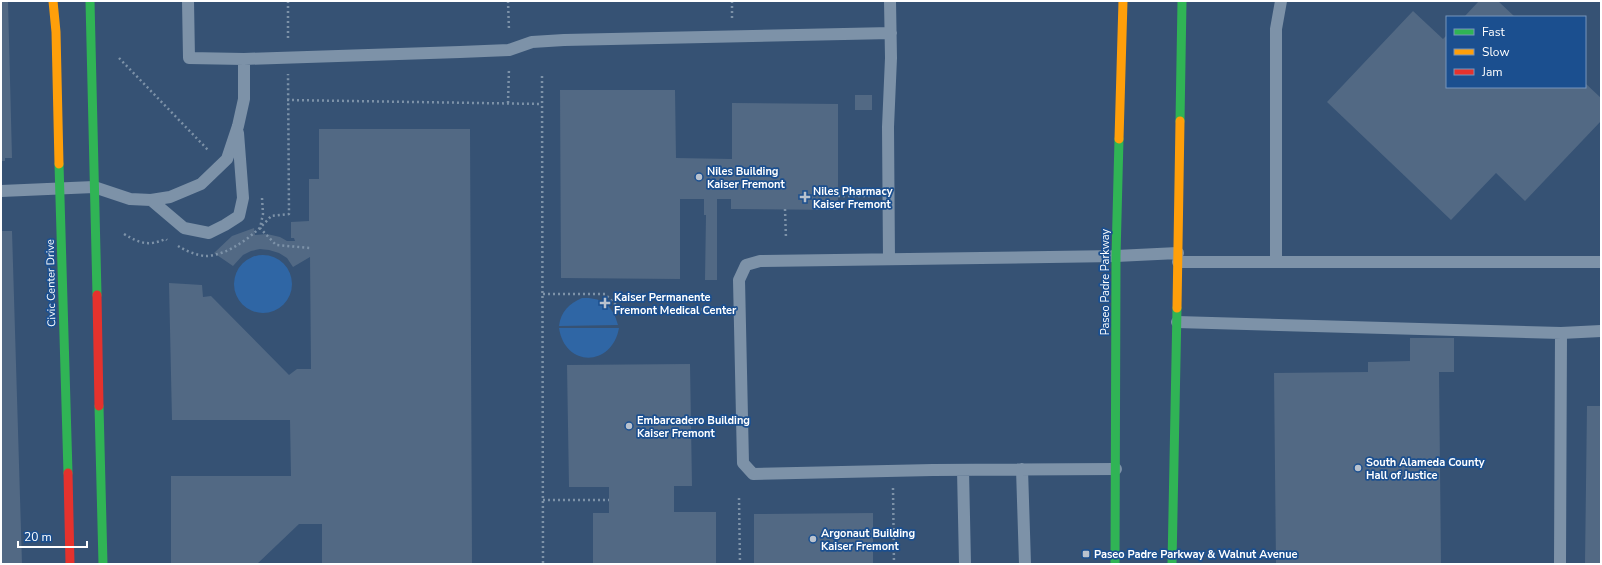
<svg xmlns="http://www.w3.org/2000/svg" width="1602" height="565" font-family="'Nunito Sans',sans-serif">
	<rect width="100%" height="100%" fill="#365274"/>
	<path fill="#2f66a5" d="M234 284a29 29 0 1 1 58 0a29 29 0 1 1-58 0Z
		M582 298C602 297 613 305 618 325L559 326C561 311 569 304 582 298Z
		M559 328H619C612 367 565 368 559 328Z"/>
	<path fill="#526984" d="M1 1H8L12 158H5V161H1Z
		M1479 1H1498L1515 17H1464Z
		M1413 11 1443 39 1447 35V87H1585V83L1601 98V121L1525 201 1496 173 1451 220 1327 102Z
		M560 90H675L676 158 732 159V103L838 104V210L731 209V199H717V280H705L706 215H704V199H680V279L561 278Z
		M855 95H872V110H855Z
		M319 129H470L472 564H322V524H299L257 564H171V476H291L290 420H172L169 283 202 285 203 297 211 296 289 375 297 369H311L310 257 293 267 287 258 279 253 269 250 260 249 251 251 243 255 233 266 214 253 232 236 254 228 255 235 267 234 280 237 287 241H295L294 238H291V222L309 221V179H319Z
		M1 231H12L22 564H1Z
		M1410 338H1454V372H1439L1441 564H1276L1274 373 1368 372V362L1410 361Z
		M690 364 692 486H674V512H716V564H593V513H609V487H569L567 365Z
		M1587 406H1601V564H1585Z
		M873 513V564H754V514Z"/>
	<g fill="none" stroke-linecap="round" stroke-linejoin="round">
		<path stroke="#7d92a8" stroke-width="2.5" stroke-dasharray="2 3" stroke-linecap="butt" d="M288 1V40
			M508 1 509 31
			M732 1V18
			M119 58 209 151
			M542 76 543 564
			M287 100 542 104
			M508 103 509 68
			M838 196H871
			M262 198 263 214 260 228 276 245 310 248
			M785 209 786 239
			M124 234C141 244 148 246 166 239L167 240
			M178 246C186 251 196 255 205 256 229 256 257 233 271 216L289 214 288 74
			M543 294H605L622 311 721 309
			M893 488 894 564
			M739 498 740 564
			M543 500H609"/>
		<path stroke="#7d92a8" stroke-width="12" d="M188 1 189 58 244 59 460 52 509 50 532 42 564 40 891 33
			M1 191 94 187 130 199 151 200 170 197 201 184 227 159 238 126 244 99V59
			M151 200 184 228 209 233 225 225 239 216 243 198 238 133
			M889 259 888 127 891 58 890 1
			M1178 262H1601
			M1276 262V29L1281 1
			M1177 322 1561 333 1601 331
			M1022 469 1025 564
			M1116 469 933 470 753 474 743 463 739 280 746 265 760 261 1116 256 1178 253
			M963 470 965 564
			M1560 564 1561 333"/>
		<path stroke="#30b455" stroke-width="9" d="M90 1 97 295
			M1180 121 1182 1
			M59 164 68 473
			M99 406 103 564
			M1115 564 1116 256 1119 139
			M1172 564 1177 308"/>
		<path stroke="#ff9f0a" stroke-width="9" d="M53 1 56 32 59 164
			M1119 139 1123 1
			M1177 308 1180 121"/>
		<path stroke="#e5322d" stroke-width="9" d="M97 295 99 406
			M68 473 70 564"/>
	</g>
	<g fill="#b9c2ce" stroke="#1b4f8f" stroke-width="1.5">
		<circle cx="699" cy="177" r="4"/>
		<path d="M803 191h4v4h4v4h-4v4h-4v-4h-4v-4h4z"/>
		<path d="M603 297h4v4h4v4h-4v4h-4v-4h-4v-4h4z"/>
		<circle cx="629" cy="426" r="4"/>
		<circle cx="1358" cy="468" r="4"/>
		<circle cx="813" cy="539" r="4"/>
		<rect x="1082" y="550" width="8" height="8" rx="2"/>
	</g>
	<g text-anchor="middle" dominant-baseline="central" stroke-width="3.5" stroke-linejoin="round" paint-order="stroke">
		<g font-size="11" font-weight="bold" fill="#fff" stroke="#1b4f8f" text-anchor="start">
			<text x="707" y="171">Niles Building<tspan x="707" dy="13">Kaiser Fremont</tspan></text>
			<text x="813" y="191">Niles Pharmacy<tspan x="813" dy="13">Kaiser Fremont</tspan></text>
			<text x="614" y="297">Kaiser Permanente<tspan x="614" dy="13">Fremont Medical Center</tspan></text>
			<text x="637" y="420">Embarcadero Building<tspan x="637" dy="13">Kaiser Fremont</tspan></text>
			<text x="1366" y="462">South Alameda County<tspan x="1366" dy="13">Hall of Justice</tspan></text>
			<text x="821" y="533">Argonaut Building<tspan x="821" dy="13">Kaiser Fremont</tspan></text>
			<text x="1094" y="554">Paseo Padre Parkway &amp; Walnut Avenue</text>
		</g>
		<g font-size="11" fill="#fff" stroke="#1b4f8f">
			<text transform="translate(1105 282) rotate(-90)">Paseo Padre Parkway</text>
			<text transform="translate(51 283) rotate(-91)">Civic Center Drive</text>
		</g>
	</g>
	<rect width="1602" height="565" fill="none" stroke="#ffffff" stroke-width="4"/>
	<rect x="1446" y="16" width="140" height="72" fill="#1b4f8f" stroke="#7695bc"/>
	<rect x="1454" y="29" width="20" height="6" fill="#30b455" stroke="#7695bc"/>
	<text x="1482" y="36" font-size="12" fill="#ffffff">Fast</text>
	<rect x="1454" y="49" width="20" height="6" fill="#ff9f0a" stroke="#7695bc"/>
	<text x="1482" y="56" font-size="12" fill="#ffffff">Slow</text>
	<rect x="1454" y="69" width="20" height="6" fill="#e5322d" stroke="#7695bc"/>
	<text x="1482" y="76" font-size="12" fill="#ffffff">Jam</text>
	<path d="M18 541v6h69v-6" fill="none" stroke="#ffffff" stroke-width="2"/>
	<text x="24" y="541" font-size="12" fill="#ffffff" stroke="#1b4f8f" stroke-width="3" paint-order="stroke">20 m</text>
</svg>
